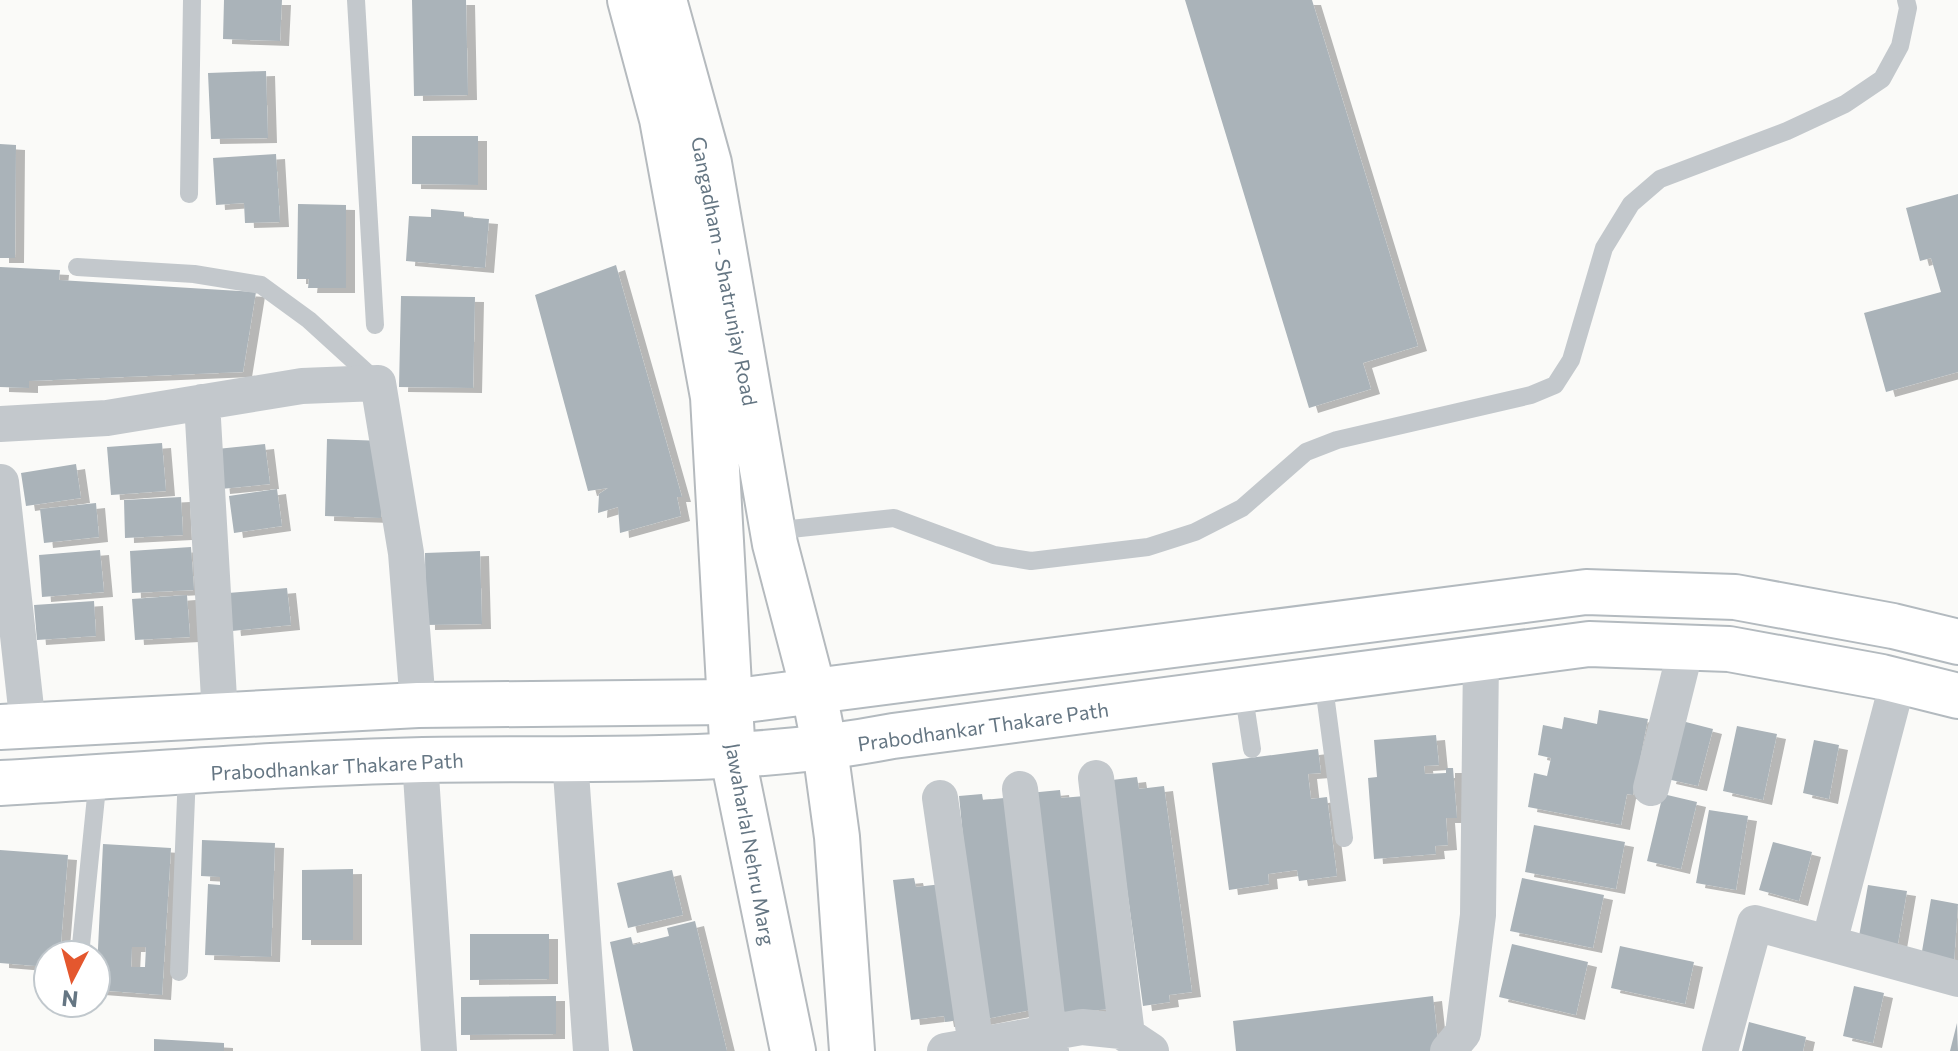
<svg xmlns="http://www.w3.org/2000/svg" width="1958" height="1051" font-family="Commissioner,sans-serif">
	<defs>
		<filter id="shadow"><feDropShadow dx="9" dy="5" stdDeviation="0" flood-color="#0004"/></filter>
	</defs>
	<rect width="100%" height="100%" fill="#fafaf8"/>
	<path fill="#aab3b9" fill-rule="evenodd" filter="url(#shadow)" d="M224 0H282L280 41 223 39Z
		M412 0H466L468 95 414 96Z
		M1185 0H1312L1418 346 1363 363 1371 389 1309 408Z
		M266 71 268 138 211 139 208 73Z
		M412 136H478V185L412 184Z
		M0 144 16 145 15 258H0Z
		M276 154 280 222 245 223 244 203 216 205 213 158Z
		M1958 194V372L1886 392 1864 313 1941 292 1931 258 1920 261 1906 208Z
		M298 204 346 205V288H308L309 279H297Z
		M431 209 464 212V217L489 219 485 268 406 261 409 216 431 217Z
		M616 265 682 497H677L681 516 620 533 618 507 598 513 599 494 608 488 588 491 535 295Z
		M0 267 60 270 59 280 256 292 243 372 29 381V388L0 387Z
		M401 296 475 297 473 388 399 387Z
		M327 439 384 441 381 518 325 516Z
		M162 443 166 491 111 495 107 447Z
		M265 444 270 484 221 489 217 449Z
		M76 464 81 498 26 506 21 473Z
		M277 489 282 526 234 533 229 496Z
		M181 497 183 535 125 538 124 500Z
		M96 503 99 537 44 543 40 509Z
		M191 547 194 590 132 593 130 551Z
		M100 550 104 592 42 597 39 555Z
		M480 551 482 624 426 625 425 553Z
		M287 588 291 625 232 631 228 593Z
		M187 595 190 637 135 640 132 599Z
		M94 601 96 636 37 640 34 605Z
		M1599 710 1648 719 1633 795 1627 794 1621 825 1528 807 1534 773 1547 776 1551 758 1538 755 1543 725 1562 729 1564 717 1597 724Z
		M1682 721 1713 729 1698 786 1667 779Z
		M1737 726 1777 734 1763 800 1723 791Z
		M1436 735 1439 765 1424 766 1425 774 1446 773V768H1453L1457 818H1446L1448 845 1435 846 1436 854 1374 859 1368 778 1377 777 1374 740Z
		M1814 740 1839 745 1829 799 1803 793Z
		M1318 749 1321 773 1308 774 1311 799 1327 797 1337 876 1299 881 1297 870 1268 874 1269 884 1229 890 1212 763Z
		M1137 777 1139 789 1164 786 1192 992 1169 995 1170 1002 1143 1006 1112 780Z
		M1060 790 1061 798 1085 796 1109 1009 1079 1012 1055 1021 1029 793Z
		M982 794 983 800 1015 797 1036 1009 981 1020 959 796Z
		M1663 794 1697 802 1681 869 1647 861Z
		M1709 810 1748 816 1736 890 1696 883Z
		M1534 825 1625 842 1616 889 1525 872Z
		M202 840 275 843 271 957 205 955 208 884 220 885V877L201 876Z
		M1773 842 1812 852 1799 901 1759 890Z
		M103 844 171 848 162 995 96 990ZM132 947H146L145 967H131Z
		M0 850 68 855 60 955H48V967L0 963Z
		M353 869V940H302V870Z
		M672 870 683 915 628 928 617 883Z
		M914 878 916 887 942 884 959 1020 945 1022 944 1016 911 1020 893 880Z
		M1522 878 1604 895 1593 948 1510 931Z
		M1868 885 1907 891 1897 949 1858 942Z
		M1931 899 1958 904 1954 962 1921 957Z
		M695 921 727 1051H633L610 942 631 937 633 945 669 936 667 928Z
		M470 934H549V979L470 980Z
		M1512 944 1588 962 1576 1015 1499 997Z
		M1620 946 1694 962 1685 1004 1611 988Z
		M1854 986 1884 993 1873 1043 1843 1036Z
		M556 996V1034L461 1035V997Z
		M1433 996 1439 1051H1236L1233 1021Z
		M1749 1022 1806 1037 1803 1051H1742Z
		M1957 1023 1958 1051H1950Z
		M154 1039 224 1043V1051H154Z"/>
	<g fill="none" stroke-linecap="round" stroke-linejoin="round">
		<defs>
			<path id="secondary" d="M0 727 418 705 729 702 1586 592 1735 597 1893 626 1958 642
				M0 783C141 775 282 763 423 760 581 757 737 766 893 736L1589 644 1729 649 1882 677 1958 696"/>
			<path id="primary" d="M630 0 662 119 713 397 733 758 793 1051
				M664 0 709 163 775 544 814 693 825 749 837 837 852 1051"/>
		</defs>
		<use href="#secondary" stroke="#b3babf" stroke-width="48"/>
		<use href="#primary" stroke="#b5babe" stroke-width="48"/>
		<path stroke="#c3c8cc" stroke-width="18" d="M356 0 375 325
			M189 194 192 0
			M77 267 194 274 261 285 309 320 376 381
			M772 531 894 518 994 555 1031 561 1148 547 1195 532 1242 508 1306 452 1337 440 1531 395 1555 385 1571 360 1604 248 1631 204 1660 179 1787 131 1845 104 1882 79 1900 46 1908 8 1906 0
			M1323 679 1344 838
			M1243 690 1252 749
			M80 955 98 777
			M179 972 187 773"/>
		<path stroke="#c3c8cc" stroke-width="36" d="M202 402 220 716
			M0 424 107 418 302 386 378 383 406 553 418 705
			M1 482 28 726
			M570 759 591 1051
			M420 760 439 1051
			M1096 778 1127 1035
			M1651 788 1686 648
			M1020 789 1051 1051
			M940 798 976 1046
			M1829 943 1898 681
			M945 1051 1082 1027 1121 1031 1151 1051
			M1448 1051 1463 1033 1478 915 1481 658
			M1720 1051 1755 923 1958 979"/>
		<use href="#secondary" stroke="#fff" stroke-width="44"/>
		<use href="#primary" stroke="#fff" stroke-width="44"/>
	</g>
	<g text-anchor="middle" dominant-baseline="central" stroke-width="8" stroke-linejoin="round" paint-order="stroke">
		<g font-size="20" fill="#657683" stroke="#fff">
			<text transform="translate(725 271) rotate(79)">Gangadham - Shatrunjay Road</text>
			<text transform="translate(983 726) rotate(-8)">Prabodhankar Thakare Path</text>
			<text transform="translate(337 766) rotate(-3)">Prabodhankar Thakare Path</text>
			<text transform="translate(751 844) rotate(80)">Jawaharlal Nehru Marg</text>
		</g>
	</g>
	<g transform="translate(72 979) rotate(186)"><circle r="38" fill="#ffffff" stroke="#c1c8cd" stroke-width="2"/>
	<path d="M0-6L14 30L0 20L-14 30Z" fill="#e4572e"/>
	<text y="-12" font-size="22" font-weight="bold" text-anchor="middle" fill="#657683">N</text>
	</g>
</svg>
